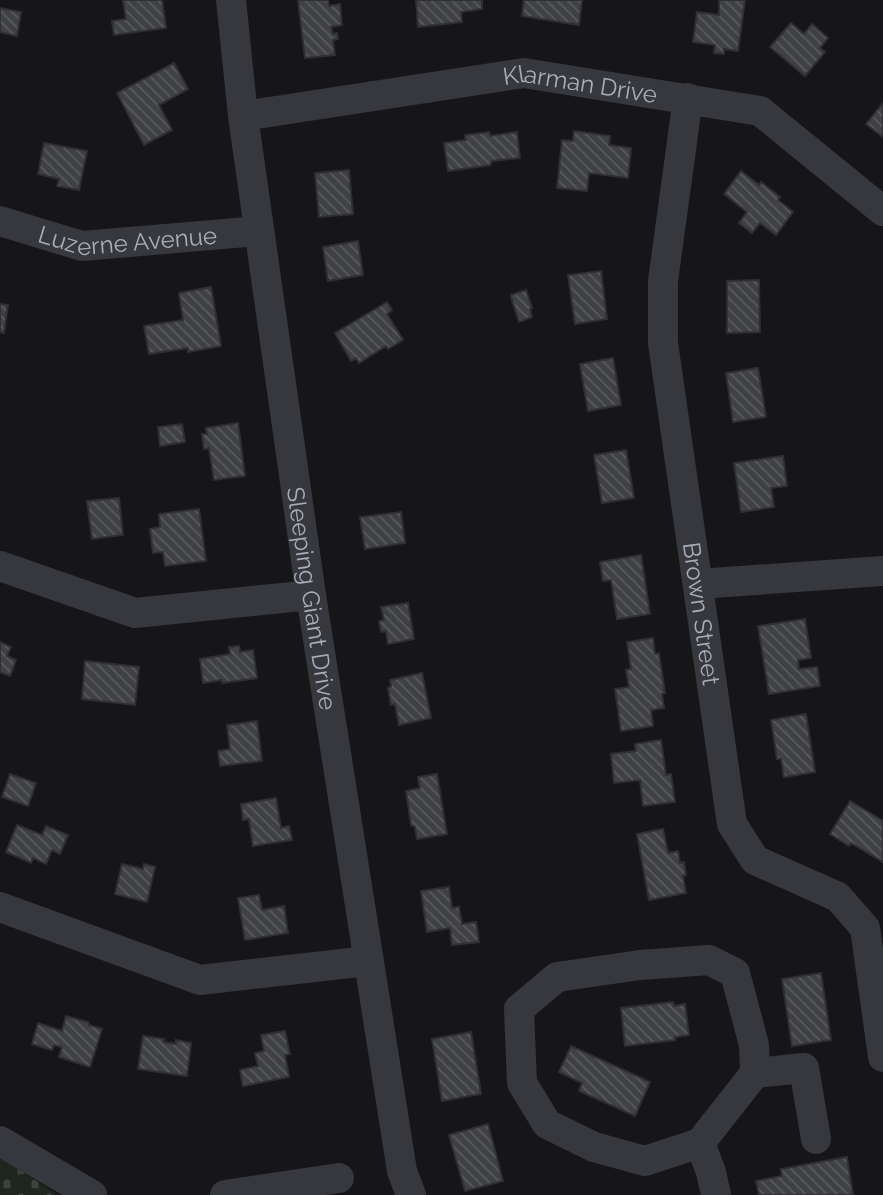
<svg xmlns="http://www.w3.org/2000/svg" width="883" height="1195" font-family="Raleway,sans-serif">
	<defs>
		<pattern id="cemetery-stones" width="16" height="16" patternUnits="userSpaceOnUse" patternTransform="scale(1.75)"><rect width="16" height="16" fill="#1e261f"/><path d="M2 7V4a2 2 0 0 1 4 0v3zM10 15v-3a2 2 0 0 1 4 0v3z" fill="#3c433d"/></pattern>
		<pattern id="building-back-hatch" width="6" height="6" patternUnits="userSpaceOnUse" patternTransform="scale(1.75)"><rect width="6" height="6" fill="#404145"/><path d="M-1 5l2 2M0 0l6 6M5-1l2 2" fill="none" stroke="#595a5e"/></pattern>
	</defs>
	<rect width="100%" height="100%" fill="#161618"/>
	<path fill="url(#cemetery-stones)" d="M0 1159 6 1161 58 1195H0Z"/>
	<path fill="url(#building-back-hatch)" stroke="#303034" stroke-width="2" d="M123 0H162L166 28 114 35 112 21 126 19Z
		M298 0H328L329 6 340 4 342 25 331 27 333 34 337 33 338 39 333 40 335 55 305 58Z
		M416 0H482V9L461 12 462 22 418 27Z
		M524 0H582L579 25 522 16Z
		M719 0H745L738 51 724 49V54L714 53 715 45 693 42 697 12 719 15Z
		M0 8 21 12 17 36 0 32Z
		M791 23 804 34 812 24 828 38 820 48 825 52 805 76 770 47Z
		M174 63 188 89 159 105 172 130 144 145 117 93Z
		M883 103V137L866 124Z
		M574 131 610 136 609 145 631 148 628 178 589 173 587 191 557 188 562 140 573 141Z
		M489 132 490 136 517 132 520 158 492 161 490 165 448 171 444 143 466 140 465 135Z
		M44 143 87 151 79 190 57 186 59 179 38 174Z
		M349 170 353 214 319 217 315 173Z
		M741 171 759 185 761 182 780 197 778 200 793 212 776 235 760 223 752 233 739 223 747 212 724 194Z
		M358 241 363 275 328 281 323 247Z
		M601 271 607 319 575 324 568 275Z
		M759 280 760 332 727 333V281Z
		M211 287 221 346 188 352V348L149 354 144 326 183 320 179 293Z
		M526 290 532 308 530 309 532 317 519 322 511 297V295Z
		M387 302 392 310 387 314 403 340 388 349 386 346 359 363 356 358 351 361 335 333Z
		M0 304 8 305 4 333 0 332Z
		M613 358 621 405 588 411 580 364Z
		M758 368 766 417 733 422 726 373Z
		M238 423 245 476 214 480 209 448 204 449 202 434H207L206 428Z
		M182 424 185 442 160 446 158 427Z
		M626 450 634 498 602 503 594 455Z
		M783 456 787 486 771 488 774 507 741 512 734 463Z
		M119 498 123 535 92 539 87 501Z
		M199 509 206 561 165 566 163 552 153 553 150 529 160 527 159 514Z
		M401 512 405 543 365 549 360 517Z
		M641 555 650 614 617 619 611 580 603 581 600 562Z
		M408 603 414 639 388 644 386 631 381 632 379 621 384 620 381 607Z
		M805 619 811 658 798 660 799 669 817 667 820 686 769 694 758 626Z
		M653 638 655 654 659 653 665 693 662 694 664 708 651 710 653 726 621 731 615 689 629 687 626 670 631 669 627 642Z
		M0 642 11 647 7 656 16 660 10 676 0 672Z
		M239 646 240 652 253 650 257 678 222 683V680L203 683 200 659 230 654 229 647Z
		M85 661 139 667 135 705 82 699Z
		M422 673 431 718 399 725 395 704 391 705 388 688 391 686 390 680Z
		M806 714 815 772 784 777 781 759H777L771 720Z
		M257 721 262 761 220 766 218 751 230 749 227 725Z
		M661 740 666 775 671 774 675 802 643 806 640 780 614 783 611 754 636 751 635 744Z
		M10 774 36 783 28 806 2 797Z
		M437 774 447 834 417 839 415 827 411 825 406 791 420 788 418 777Z
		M276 798 281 828 289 826 292 840 253 846 249 819 243 820 241 804Z
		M850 801 883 821V862L851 843 849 846 830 834Z
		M17 825 42 835 46 826 68 835 60 854 52 850 46 864 33 858 31 863 6 852Z
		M663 829 668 853 678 851 680 863 684 862 686 875 683 876 686 893 649 900 637 834Z
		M122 864 143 869 144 864 155 867 147 902 115 894Z
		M449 887 452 908 459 907 462 924 476 922 479 942 452 945 450 928 427 932 421 891Z
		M259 895 262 910 284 906 288 933 245 940 238 898Z
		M821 973 831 1040 792 1046 782 979Z
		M673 1002 674 1006 685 1004 689 1035 675 1037V1040L625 1046 621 1008Z
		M66 1016 88 1022 89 1025 102 1029 90 1067 59 1057 62 1047 54 1045 52 1050 32 1044 38 1023 62 1031Z
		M285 1031 290 1054 285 1055 289 1077 243 1086 240 1070 258 1066 255 1053 264 1051 261 1035Z
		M471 1032 481 1094 442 1101 432 1039Z
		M143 1036 164 1039 163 1042 176 1044V1040L191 1043 187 1076 138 1069Z
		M571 1046 650 1082 635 1116 579 1091 582 1083 559 1072Z
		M488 1124 503 1181 465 1191 449 1135Z
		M847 1157 853 1195H759L756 1181 782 1176 781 1169Z"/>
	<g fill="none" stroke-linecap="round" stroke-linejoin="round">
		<g stroke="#37383d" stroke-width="30">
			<path id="s1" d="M231 0 243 116 311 595 402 1171 411 1195"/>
			<path id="s2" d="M688 98 663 281V343L732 824 755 860 838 897 865 928 883 1057"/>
			<path id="s3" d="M243 116 524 73 760 111 883 211"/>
			<path id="s4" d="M0 221 82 246 259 231"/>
			<path d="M0 566 135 613 311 595"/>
			<path d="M698 584 883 571"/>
			<path d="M0 907 200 980 368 961"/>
			<path d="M709 960 735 973 754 1045 755 1073 700 1143 645 1161 594 1147 547 1124 522 1083 519 1009 557 977 640 965Z"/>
			<path d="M755 1073 804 1068 816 1139"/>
			<path d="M0 1141 92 1195"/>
			<path d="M700 1143 711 1172 716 1195"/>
			<path d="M225 1195 339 1178"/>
		</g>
	</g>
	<g text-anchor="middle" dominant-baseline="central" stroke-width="5" stroke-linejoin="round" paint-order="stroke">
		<g font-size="24" fill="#a8adb8" stroke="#111113">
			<text stroke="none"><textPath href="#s3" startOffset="341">Klarman Drive</textPath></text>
			<text stroke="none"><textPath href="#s4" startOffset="131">Luzerne Avenue</textPath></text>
			<text stroke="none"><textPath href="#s1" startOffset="604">Sleeping Giant Drive</textPath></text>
			<text stroke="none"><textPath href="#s2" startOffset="520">Brown Street</textPath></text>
		</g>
	</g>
</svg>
